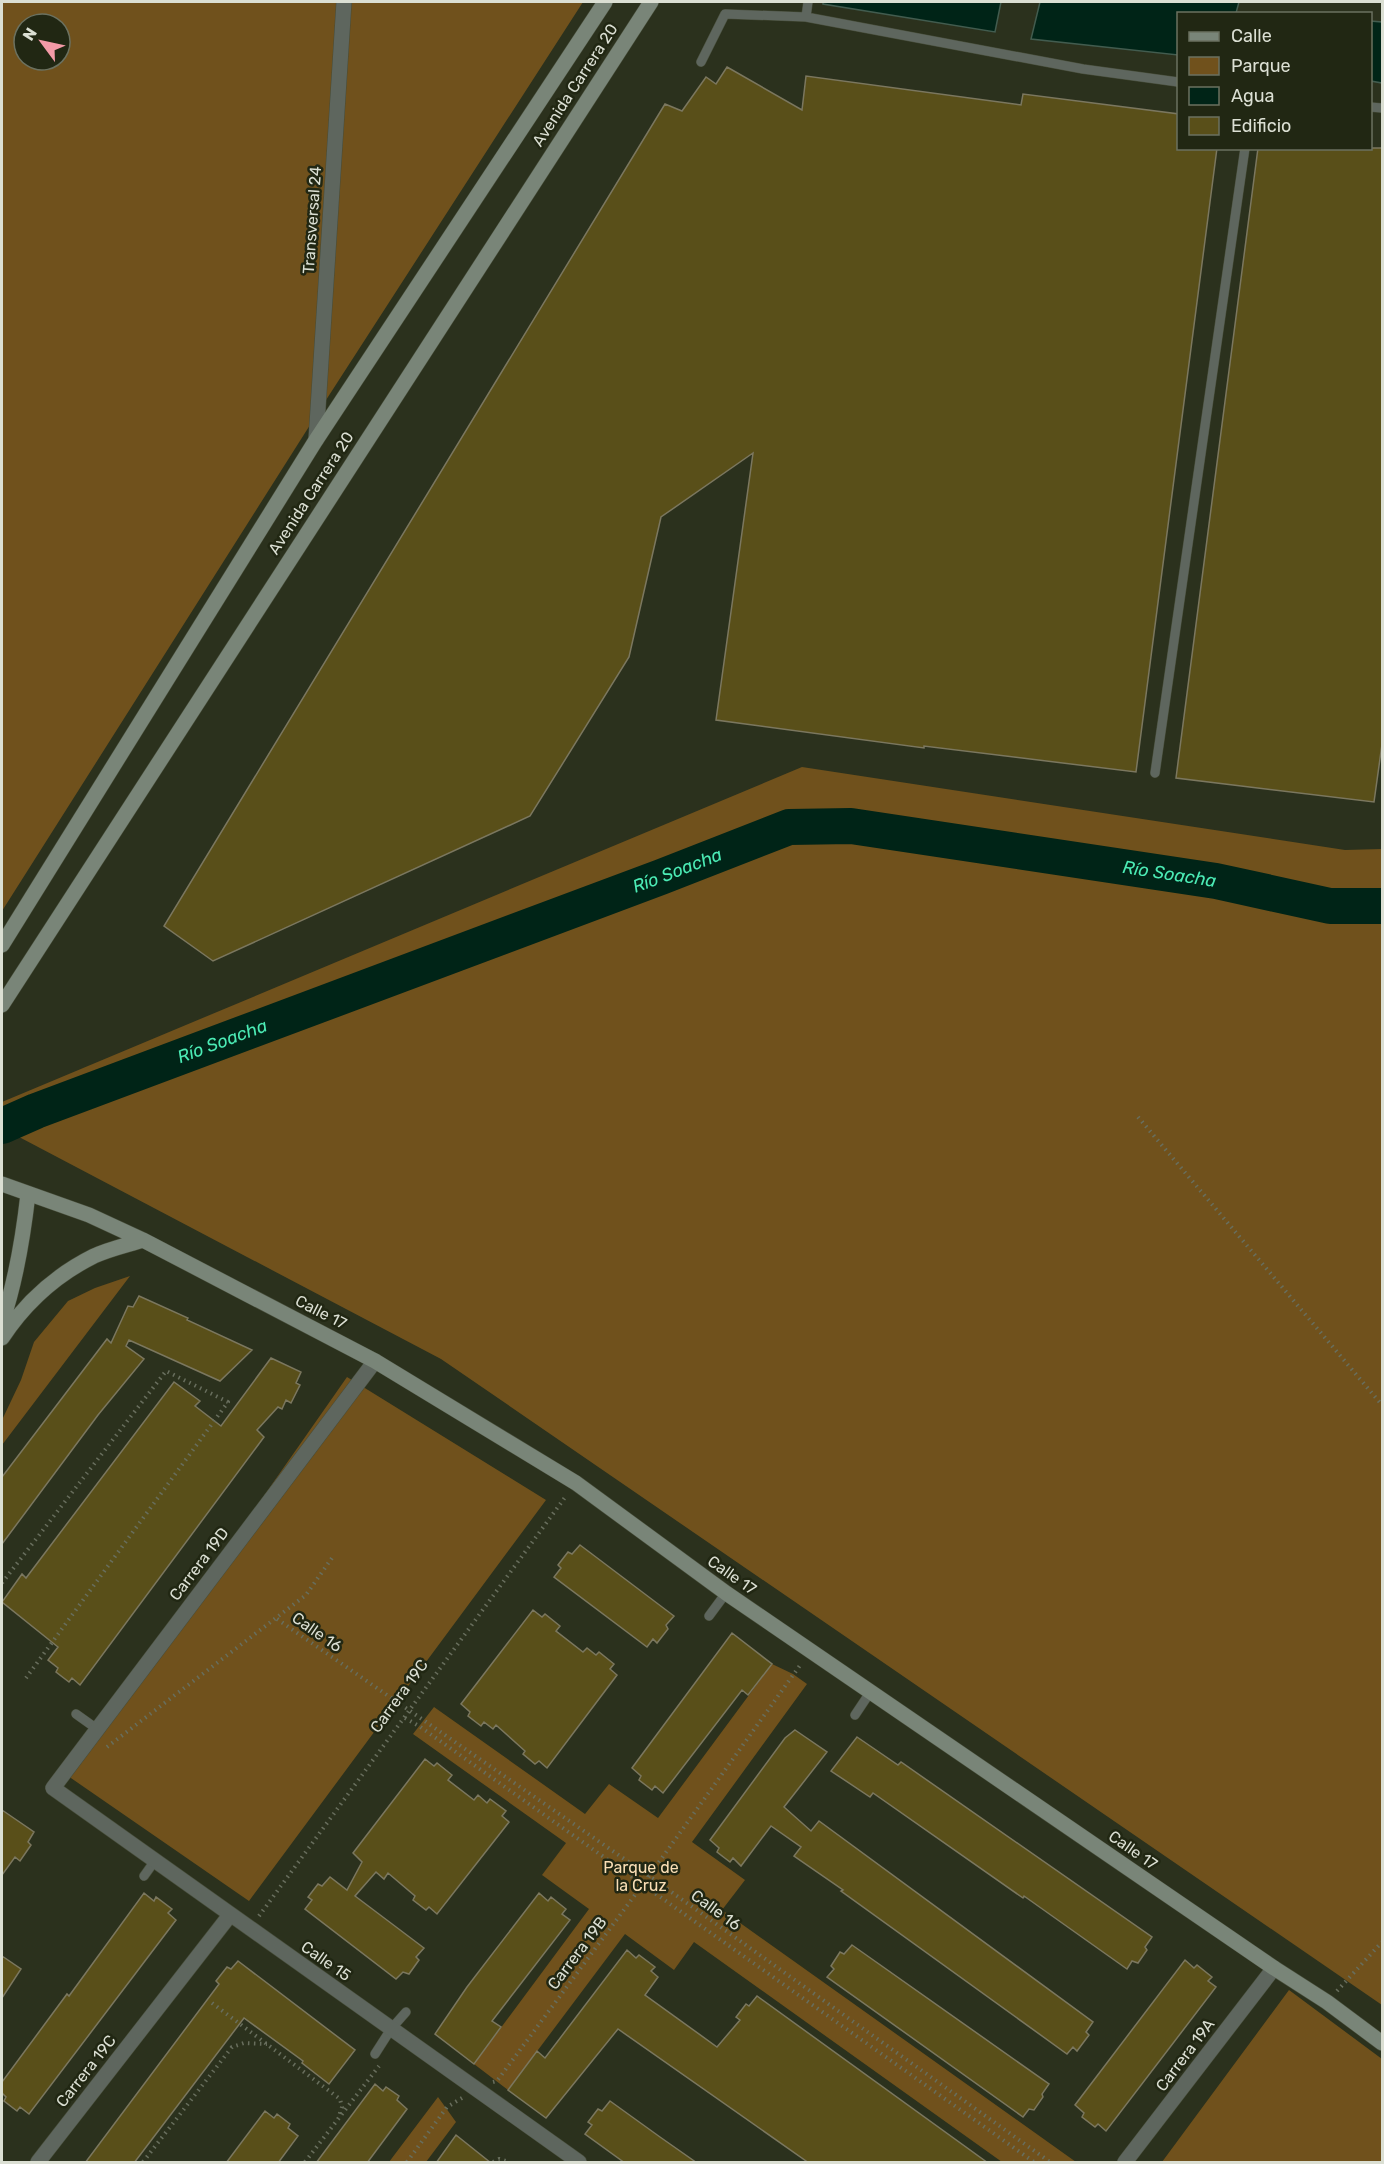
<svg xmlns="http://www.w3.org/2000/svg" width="1384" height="2164" font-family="Rubik,sans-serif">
	<rect width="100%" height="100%" fill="#2b311d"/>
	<path fill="#70511c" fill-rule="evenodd" d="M2 2H583L317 414 2 911ZM24 24H60V60H24Z
		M802 767 1345 850 1382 849V2005L441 1359 2 1128V1102Z
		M130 1276 2 1445V1420L21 1380 34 1342 68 1301 95 1288Z
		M347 1377 546 1500 249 1901 68 1776Z
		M772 1664 793 1674 807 1684 692 1842 745 1880 722 1910 1076 2162H1002L694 1942 674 1970 625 1934 508 2090 474 2064 589 1909 542 1875 566 1843 413 1734 434 1707 585 1814 609 1784 658 1818Z
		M1289 1990 1382 2059V2162H1162Z
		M438 2097 456 2122 426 2162H389Z"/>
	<path fill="#002417" stroke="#425c4f" stroke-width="1.5" d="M823 2H1001L995 32 823 4Z
		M1040 2H1239L1236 13 1178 14V55L1031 39Z
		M1370 21 1382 22V83L1371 81Z"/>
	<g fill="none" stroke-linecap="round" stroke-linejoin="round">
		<path stroke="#002417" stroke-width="36" id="s1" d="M2 1126 36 1111 661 877 789 827 851 826 1216 881 1330 906H1382"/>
	</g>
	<path fill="#594f19" stroke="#7b775f" stroke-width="1.5" d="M727 67 802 110 806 76 1021 105 1023 94 1179 114V148H1217L1136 772 924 746V748L716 720 753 453 661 517 629 657 530 816 213 961 164 926 665 104 682 111 706 77 716 84Z
		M1258 148H1383V737L1374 802 1176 778Z
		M139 1296 188 1318 187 1320 252 1350 220 1381 129 1340 126 1346 144 1359 98 1415 2 1544V1477L107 1339 111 1343 128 1306 133 1307Z
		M271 1358 301 1372 296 1383 300 1385 291 1403 286 1400 282 1409 278 1407 257 1430 264 1437 80 1685 72 1678 69 1682 56 1672 58 1668 48 1660 58 1647 2 1602 22 1574 26 1578 174 1382 200 1401 195 1406 221 1426Z
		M580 1545 674 1616 666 1625 668 1629 657 1643 653 1639 647 1647 554 1577 561 1568 558 1565 568 1552 572 1554Z
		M533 1610 542 1617 545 1614 560 1626 556 1631 583 1652 587 1648 596 1655 599 1652 614 1664 610 1669 617 1675 547 1768 539 1761 535 1764 523 1754 525 1751 496 1725 493 1729 484 1722 481 1726 468 1716 470 1712 461 1704Z
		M732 1633 772 1664 748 1695 742 1690 663 1793 655 1786 652 1790 639 1780 641 1776 632 1768Z
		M795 1730 827 1752 784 1807 811 1831 819 1821 1093 2022 1086 2032 1089 2035 1077 2051 1073 2047 1067 2054 841 1891 843 1890 794 1856 801 1847 771 1826 741 1866 733 1858 730 1862 717 1852 719 1848 710 1840 785 1738Z
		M857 1737 898 1765 901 1762 1152 1937 1145 1947 1147 1950 1138 1963 1132 1961 1127 1969 1024 1896 1023 1898 873 1793 870 1797 831 1771Z
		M425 1759 434 1766 437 1763 452 1775 448 1780 474 1800 478 1795 487 1803 490 1799 506 1811 502 1816 509 1822 437 1914 429 1907 426 1910 413 1900 415 1896 388 1873 384 1879 376 1872 355 1896 424 1948 416 1957 419 1960 409 1974 403 1972 396 1979 305 1909 312 1900 308 1897 318 1884 322 1886 330 1877 347 1890 362 1862 353 1853Z
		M2 1810 34 1832 28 1842 31 1845 20 1861 15 1857 2 1875Z
		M144 1893 154 1901 156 1897 172 1909 168 1913 176 1920 29 2114 20 2107 17 2111 4 2101 6 2097 2 2093V2082L67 1994 69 1996Z
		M539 1893 548 1901 551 1897 566 1909 562 1914 570 1920 492 2021 501 2027 474 2064 435 2034 467 1987Z
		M852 1945 1049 2084 1042 2094 1043 2097 1034 2110 1029 2109 1023 2117 827 1977 834 1969 831 1966 840 1952 844 1954Z
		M627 1950 636 1958 639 1955 655 1967 651 1971 658 1977 645 1995 717 2047 740 2020 736 2017 746 2004 749 2006 757 1996 988 2163H809L618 2029 546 2118 508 2090 537 2051 545 2058Z
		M2 1956 21 1969 2 1998Z
		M1185 1960 1194 1968 1197 1965 1212 1977 1208 1981 1216 1987 1106 2131 1098 2124 1095 2127 1082 2117 1084 2113 1075 2105Z
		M238 1961 355 2050 329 2084 302 2063 303 2061 244 2018 134 2163H85L219 1984 216 1981 227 1967 231 1969Z
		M375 2084 383 2091 386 2087 399 2096 397 2100 407 2109 367 2163H316Z
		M610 2101 660 2137 697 2163H625L585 2134 592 2125 588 2122 598 2109 602 2111Z
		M265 2111 274 2118 277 2114 290 2124 288 2128 298 2136 278 2163H226Z
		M456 2135 491 2163H436Z"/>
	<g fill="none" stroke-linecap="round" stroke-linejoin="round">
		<defs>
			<path id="lane" d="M806 17 808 2
				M701 62 725 14 806 17 1083 69 1178 82
				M1370 107 1382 108
				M1155 773 1245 148
				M709 1616 726 1593
				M76 1714 97 1729
				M855 1715 871 1691
				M144 1876 154 1862
				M375 2054 391 2029 406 2012"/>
			<path id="street" d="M316 440 344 2
				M375 1361 53 1788 579 2162
				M38 2162 230 1915
				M1125 2162 1274 1968"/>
			<path id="secondary" d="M2 945 316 440 605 2
				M2 1005 651 2
				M2 1184 89 1215 143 1240 375 1361 576 1483 726 1593 1274 1968 1327 2002 1382 2043
				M2 1322C16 1281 23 1238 28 1194
				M2 1338C25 1303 56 1275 94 1256 109 1249 127 1245 143 1240"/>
		</defs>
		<use href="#lane" stroke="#474d3a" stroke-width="10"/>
		<use href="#street" stroke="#474d3a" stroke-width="16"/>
		<use href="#secondary" stroke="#474d3a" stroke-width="16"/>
		<path stroke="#686e5d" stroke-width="4" stroke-dasharray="1.5 4.5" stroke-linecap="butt" d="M1138 1117 1382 1405
			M2 1583 166 1371 228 1402 26 1678
			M277 1619 649 1876 1050 2162
			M405 1718 419 1726 1034 2162
			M107 1747 306 1595 334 1555
			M259 1916 566 1496
			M1337 1991 1382 1942
			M212 2003 340 2099 342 2107 338 2119
			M493 2082 497 2081 649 1876 801 1664
			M143 2162 232 2047 244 2043 267 2044
			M305 2162 379 2066
			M407 2162 447 2107 462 2098
			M493 2162 499 2159 509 2162"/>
		<use href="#lane" stroke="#5e665e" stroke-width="9"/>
		<use href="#street" stroke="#5e665e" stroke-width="15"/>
		<use href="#secondary" stroke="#798578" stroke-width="15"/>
	</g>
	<g text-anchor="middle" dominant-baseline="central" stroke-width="5" stroke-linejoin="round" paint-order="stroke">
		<g font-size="16" fill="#dbdfd3" stroke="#212713">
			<text transform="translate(575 85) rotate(-57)">Avenida Carrera 20</text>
			<text transform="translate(312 220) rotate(-86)">Transversal 24</text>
			<text transform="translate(311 493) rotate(-57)">Avenida Carrera 20</text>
			<text transform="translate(321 1312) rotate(27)">Calle 17</text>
			<text transform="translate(199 1564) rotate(-53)">Carrera 19D</text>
			<text transform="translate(732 1575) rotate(35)">Calle 17</text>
			<text transform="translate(317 1632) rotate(35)">Calle 16</text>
			<text transform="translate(399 1696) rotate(-54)">Carrera 19C</text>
			<text transform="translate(1133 1850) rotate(35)">Calle 17</text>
			<text transform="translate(716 1910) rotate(36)">Calle 16</text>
			<text transform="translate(577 1953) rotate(-53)">Carrera 19B</text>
			<text transform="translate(326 1961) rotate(35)">Calle 15</text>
			<text transform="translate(1185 2055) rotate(-53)">Carrera 19A</text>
			<text transform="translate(86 2071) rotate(-52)">Carrera 19C</text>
		</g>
		<g font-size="16" fill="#f9deb5" stroke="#212713">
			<text x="641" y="1867">Parque de<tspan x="641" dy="18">la Cruz</tspan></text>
		</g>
		<g font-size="18" font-style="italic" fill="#4bebb5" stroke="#212713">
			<text stroke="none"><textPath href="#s1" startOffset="722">Río Soacha</textPath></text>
			<text stroke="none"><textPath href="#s1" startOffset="1226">Río Soacha</textPath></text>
			<text stroke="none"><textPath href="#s1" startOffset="236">Río Soacha</textPath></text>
		</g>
	</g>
	<rect width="1384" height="2164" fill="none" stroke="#dbdfd3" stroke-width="6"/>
	<rect x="1177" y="12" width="195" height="138" fill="#212713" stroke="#6b7160" stroke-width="1.5"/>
	<rect x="1189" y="32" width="30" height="9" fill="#798578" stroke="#6b7160" stroke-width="1.5"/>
	<text x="1231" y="42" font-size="18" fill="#dbdfd3">Calle</text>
	<rect x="1189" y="57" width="30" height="18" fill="#70511c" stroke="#6b7160" stroke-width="1.5"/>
	<text x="1231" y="72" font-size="18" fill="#dbdfd3">Parque</text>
	<rect x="1189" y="87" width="30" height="18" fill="#002417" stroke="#6b7160" stroke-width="1.5"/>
	<text x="1231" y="102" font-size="18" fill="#dbdfd3">Agua</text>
	<rect x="1189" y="117" width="30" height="18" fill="#594f19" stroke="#6b7160" stroke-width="1.5"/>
	<text x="1231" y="132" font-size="18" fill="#dbdfd3">Edificio</text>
	<g transform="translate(42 42) rotate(303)"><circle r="28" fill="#212713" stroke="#6b7160" stroke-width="1.5"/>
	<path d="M0-4.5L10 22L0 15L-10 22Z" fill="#f49aa7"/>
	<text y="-9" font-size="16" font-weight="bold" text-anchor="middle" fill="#dbdfd3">N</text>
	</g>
</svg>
